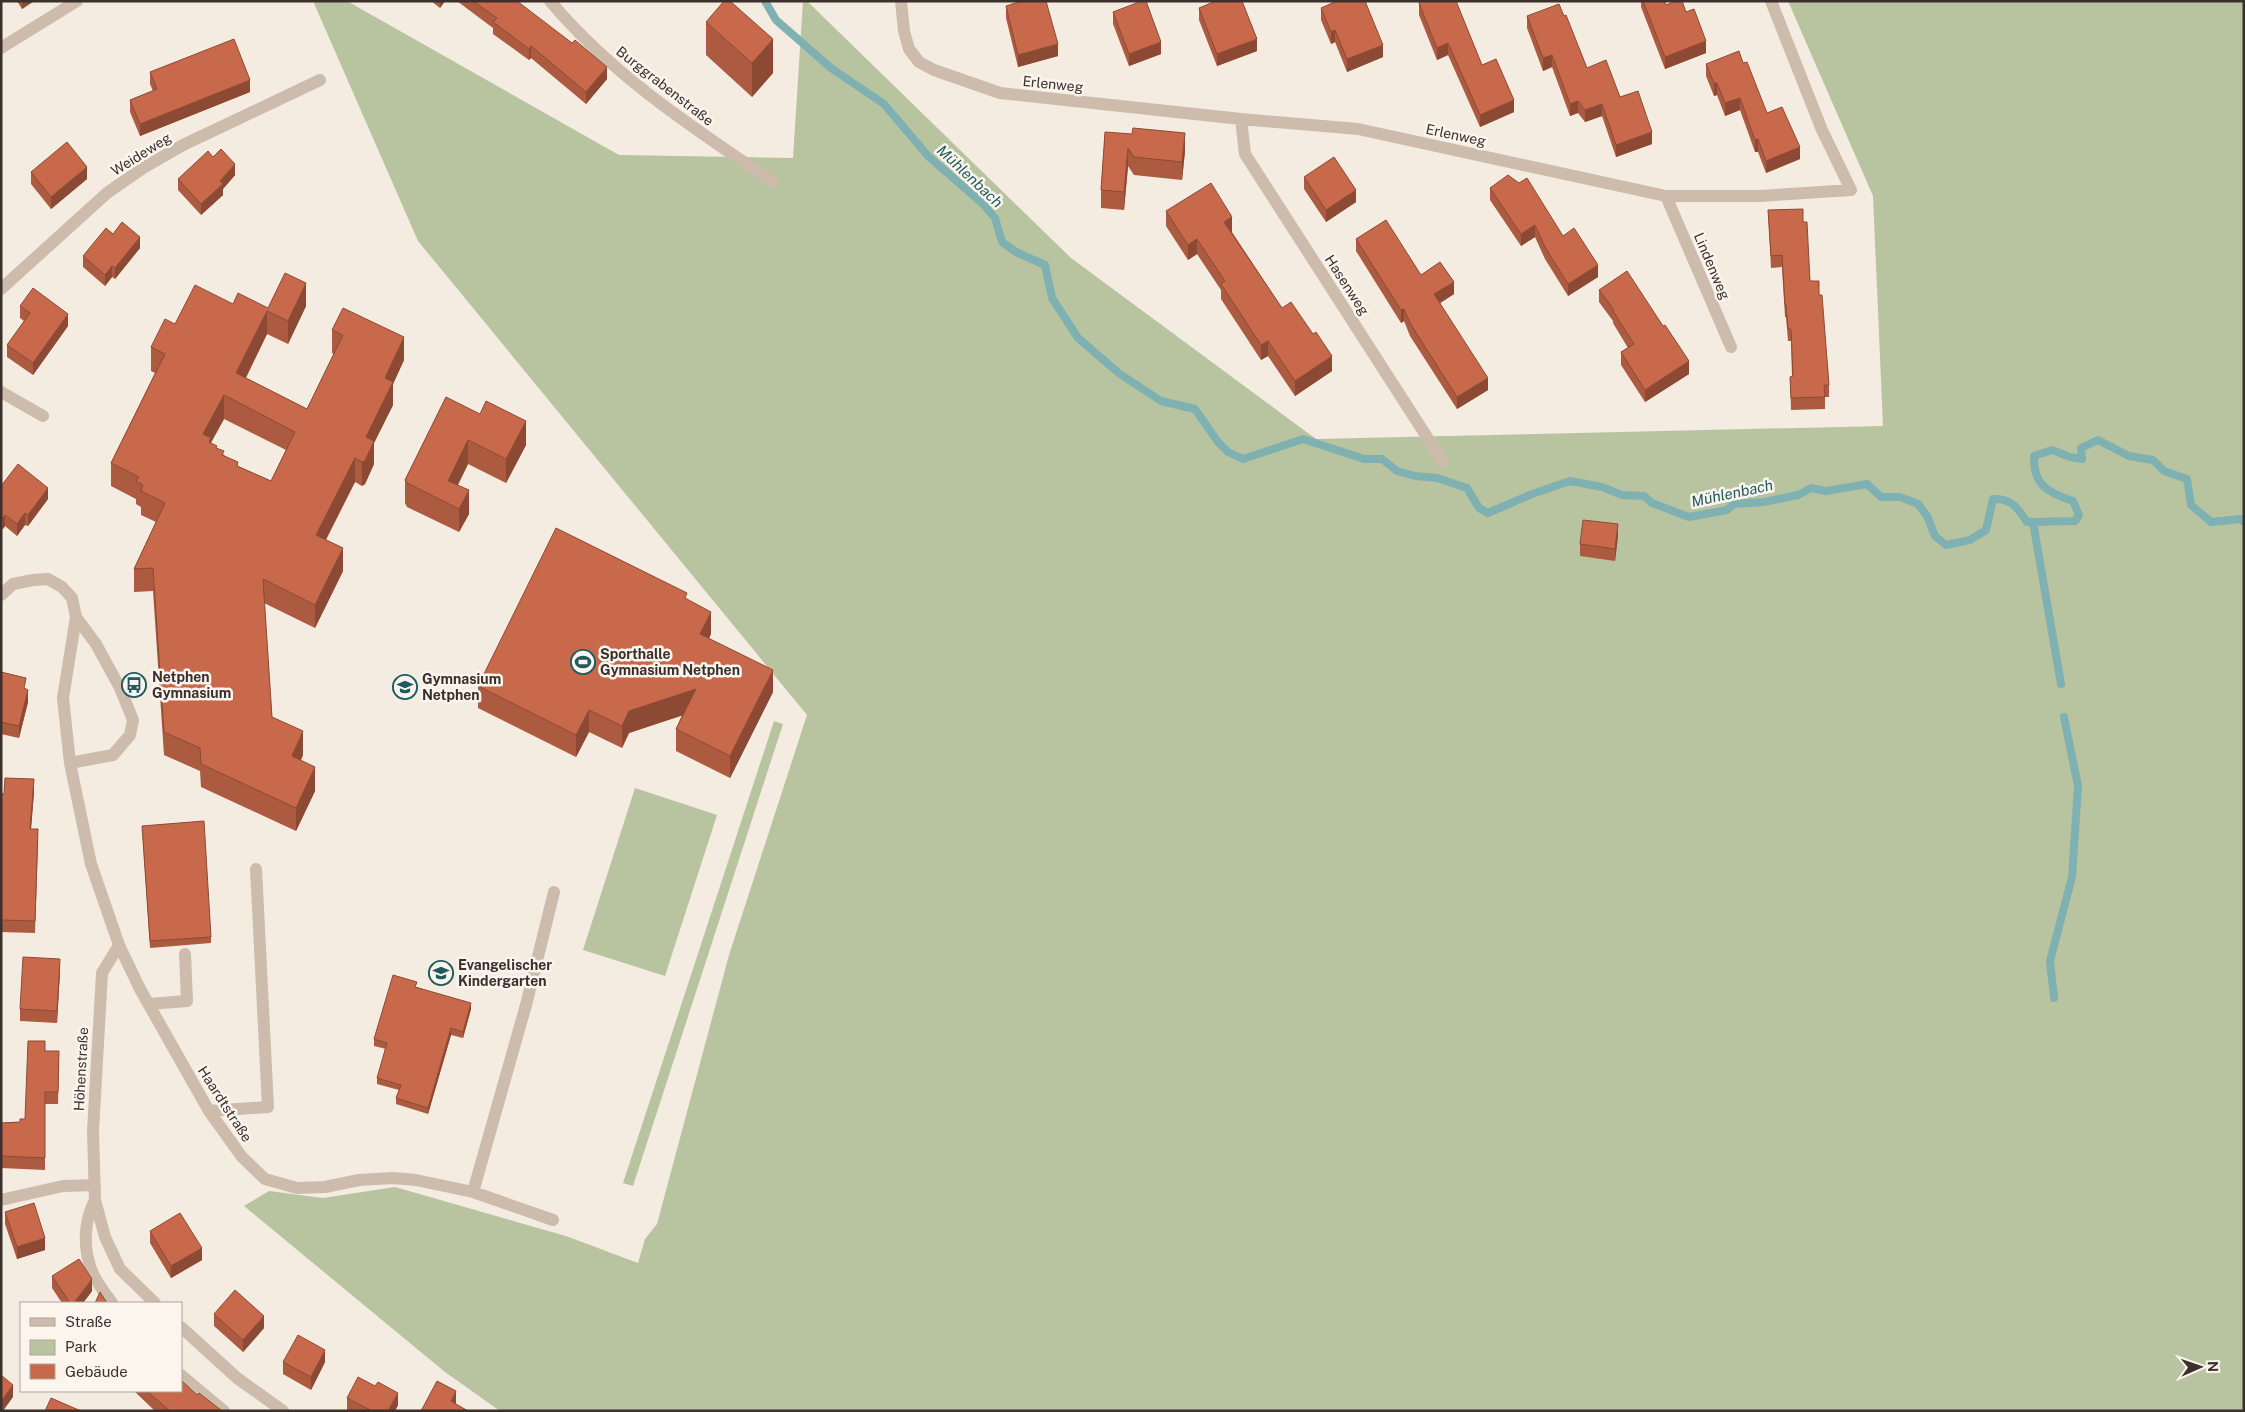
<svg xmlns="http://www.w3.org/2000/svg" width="2245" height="1412" font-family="'Public Sans',sans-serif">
	<rect width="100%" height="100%" fill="#f4ebe1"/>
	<path fill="#b8c4a0" d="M313 1H347L619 155 793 158 803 1H807L1071 258 1316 439 1883 426 1873 196 1788 1H2244V1411H500L445 1372 244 1206 269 1191 323 1198 395 1187 566 1236 638 1263 645 1239 657 1224 729 955 807 715 418 241Z
		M774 721 783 724 633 1186 623 1183Z
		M635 788 717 815 665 976 583 950Z"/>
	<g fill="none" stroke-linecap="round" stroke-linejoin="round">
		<path stroke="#7fb0b2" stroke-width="8" d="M765 1 776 20 831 68 884 104 928 156 982 203 995 218 1002 242 1016 252 1045 265 1052 298 1078 338 1120 374 1161 401 1195 409 1218 442 1228 452 1243 459 1303 439 1364 459H1382L1397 471 1415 476 1437 478 1467 488 1479 508 1488 513 1532 494 1570 481 1602 487 1622 495 1644 496 1652 503 1689 517 1727 510 1734 504 1764 502 1798 495 1811 488 1826 491 1867 484 1881 497H1900L1918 504 1927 516 1935 536 1946 545 1970 540 1986 530 1993 499C2011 498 2018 508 2027 522L2075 521 2079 515 2073 501C2048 493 2033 485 2034 456L2052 450 2070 457 2082 459 2081 448 2098 440 2129 456 2153 460 2164 471 2187 479 2191 505 2211 522 2241 519 2244 522
			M2033 522 2061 684
			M2054 998 2050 961 2072 877 2078 786 2064 717"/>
		<path stroke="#cdbbac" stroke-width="12" d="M550 1C612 75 693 128 773 182
			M901 1 904 31 909 49 919 62 934 70 1000 93 1241 119 1358 129 1666 196H1760L1851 190 1822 130 1771 1
			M1 48 77 1
			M1241 119 1245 154 1443 462
			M1666 196 1731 347
			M1 289 107 193 143 168 183 145 320 80
			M1 392 43 416
			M1 595 13 584 33 580 48 579 62 587 72 598 76 617 63 698 70 763 91 864 119 945 140 989 209 1111 242 1157 265 1179 297 1188 325 1187 359 1180 393 1178 416 1180 473 1192 553 1220
			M70 763 113 755 130 735 133 720 120 688 96 644 76 617
			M119 945 102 973 93 1131 95 1200 105 1237 120 1269 155 1303
			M149 1004 187 1001 185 954
			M209 1111 268 1107 256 869
			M473 1192 526 1005 554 892
			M1 1200 63 1186 95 1185
			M95 1200C84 1221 83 1246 91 1269 95 1281 105 1293 112 1303
			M181 1327 237 1378 283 1411
			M181 1375 224 1411"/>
	</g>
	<path fill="#ac5a40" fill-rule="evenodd" d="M17 1H34L22 9Z
		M431 1H445L440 8Z
		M457 1H517L607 79 586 104 531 58 529 60 493 34V28Z
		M1641 1H1664L1666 5 1686 12 1706 53 1665 69 1641 7Z
		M1419 3 1482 65 1514 112 1480 127 1448 55 1437 60 1419 15Z
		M1006 6 1058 56 1018 67 1006 18Z
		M1199 8 1257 51 1217 66 1199 20Z
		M1321 8 1383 57 1347 72 1335 42 1331 44 1321 20Z
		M1113 12 1161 54 1129 66 1113 24Z
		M1527 16H1564L1587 68 1620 97 1652 144 1616 157 1602 116 1585 122 1578 113 1570 116 1552 67 1543 71 1527 28Z
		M706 22 773 73 752 97 706 55Z
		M1743 63 1767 113 1800 159 1766 173 1758 152H1755L1740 110 1725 116 1717 95 1714 96 1706 76V64Z
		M150 72 250 92 140 136 130 112V100L153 91 150 84Z
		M1105 132 1185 151 1182 180 1134 175 1128 166 1124 210 1101 208V190Z
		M213 157 235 175 223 189V195L201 215 178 190V179Z
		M31 172 87 179 51 209 31 184Z
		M1304 177 1356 202 1326 222 1304 189Z
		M1490 188 1563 236 1598 277 1568 296 1545 259 1535 237 1521 246 1490 200Z
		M1768 210 1803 222 1810 281 1819 295 1829 385V397H1825V409L1791 410 1790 377 1792 376 1791 341H1788L1786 317H1785L1782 267 1771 268Z
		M1166 211 1232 232 1282 308 1332 371 1295 396 1268 356 1261 360 1221 299V290L1197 254 1188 260 1166 226Z
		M113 234 140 248 115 279 112 277 105 286 83 267V256Z
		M1356 239 1454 294 1440 303 1488 390 1457 409 1410 336 1404 321 1401 323 1356 251Z
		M1599 290 1663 326 1689 374 1645 402 1621 365V352L1628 348 1613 323V321L1599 302Z
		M233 304 268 308 306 306 288 344 267 334 246 378 307 409 334 354 332 353V330L404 360 393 384V405L374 443V464L365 484 362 486 355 482 326 540 343 571 315 628 264 603 272 717 303 755 301 760 315 791 296 831 201 787 200 771 164 755 153 591 134 592V569L156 522 141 515V507L136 504V499L111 486V463L155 373 151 371V347L175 324ZM224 419 286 450 271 481 238 466 224 455 211 443Z
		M20 306 68 326 33 375 7 357V345L24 321 20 318Z
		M446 397 526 445 506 483 468 464 458 485 469 514 459 532 407 507 405 503V480Z
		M1 486 48 499 28 526 25 525 17 536 5 526 3 529 1 528Z
		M1618 536 1615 561 1580 556V544Z
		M687 599 711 634 709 638 773 692 730 778 676 751V729L682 715 629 733 622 748 589 732 576 757 478 708V686Z
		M1 672 26 689 28 702 19 738 1 734Z
		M34 792 31 829 38 841 35 933 1 932V794Z
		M142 826 211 937V943L150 948Z
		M60 971 57 1023 20 1021V1009Z
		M417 987 471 1009 463 1038 451 1035 428 1114 396 1104V1098L399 1090 377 1084V1078L386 1049 374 1046V1039Z
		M45 1051 59 1063 58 1104H45V1170L1 1168V1123L20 1122 25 1119Z
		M5 1212 45 1250 17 1259 5 1224Z
		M150 1231 202 1260 171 1278 150 1243Z
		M52 1276 92 1291 83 1303H62L52 1288Z
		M214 1314 264 1328 243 1352 214 1326Z
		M283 1362H325L311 1390 283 1374Z
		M134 1391H181L197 1395 222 1411H155Z
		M347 1398 398 1405 395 1411H348L347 1410Z"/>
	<path fill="#8c4a34" d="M22 1H34L22 9Z
		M440 1H445L440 8Z
		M1335 30V42L1331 44V32Z
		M773 39V73L752 97V63Z
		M1257 39V51L1217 66V54Z
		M1706 41V53L1665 69V57Z
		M1161 42V54L1129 66V54Z
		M1448 43V55L1437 60V48Z
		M1058 44V56L1018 67V55Z
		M1383 45V57L1347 72V59Z
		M531 46V58L529 60V49Z
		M1552 55V67L1543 71V58Z
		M607 67V79L586 104V92Z
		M250 80V92L140 136V124Z
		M1714 83H1717V95L1714 96Z
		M1740 98V110L1725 116V103Z
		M1514 100V112L1480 127V115Z
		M1578 101V113L1570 116V104Z
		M1602 104V116L1585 122V110Z
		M1652 132V144L1616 157V145Z
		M1185 133V151L1182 180V162Z
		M1758 139V152H1755V140Z
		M1800 147V159L1766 173V161Z
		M1128 148V166L1124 210V192Z
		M235 164V175L223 189V195L201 215V204Z
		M87 167V179L51 209V197Z
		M1356 190V202L1326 222V210Z
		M1232 217V232L1224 237V222Z
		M1535 225V237L1521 246V234Z
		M140 237V248L115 279V268Z
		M1197 239V254L1188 260V245Z
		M1 243H2V255H1Z
		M1598 265V277L1568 296V284Z
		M112 266V277L105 286V275Z
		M1454 282V294L1434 307V294Z
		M306 283V306L288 344V321Z
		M1404 309V321L1401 323V310Z
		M267 311V334L236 397V373Z
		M68 314V326L33 375V363Z
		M404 337V360L393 384V405L374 443V464L365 484 362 486V462L366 437 385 378Z
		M1268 341V356L1261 360V345Z
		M1332 356V371L1295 396V381Z
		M1689 361V374L1645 402V390Z
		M1488 378V390L1457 409V397Z
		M224 395V419L211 442V462L203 434Z
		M526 421V445L506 483V459Z
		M468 440V464L448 504V481Z
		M355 458V482L316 558V535Z
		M48 488V499L28 526V515Z
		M469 490V514L459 532V509Z
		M25 513V525L17 536V524Z
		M5 515V526L3 529V518Z
		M1618 524V536L1615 561V549Z
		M343 548V571L315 628V605Z
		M711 612V634L700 656V634Z
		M773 670V692L730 778V756Z
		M696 689V711L629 733 622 748V726L629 711Z
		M28 690V702L19 738V726Z
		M589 710V732L576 757V735Z
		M303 731V755L292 780V756Z
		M315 767V791L296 831V808Z
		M34 779V792L30 841V829Z
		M60 959V971L57 1023V1011Z
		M471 1003V1009L463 1038V1032Z
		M451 1028V1035L428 1114V1108Z
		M45 1238V1250L17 1259V1247Z
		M202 1248V1260L171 1278V1266Z
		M92 1279V1291L83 1303H74Z
		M264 1316V1328L243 1352V1340Z
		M325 1350V1362L311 1390V1377Z
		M13 1385V1397L3 1411H1V1401Z
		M456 1391V1404L452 1411 451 1401Z
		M398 1393V1405L395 1411H388Z"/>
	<path fill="#c8694b" stroke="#8c4a34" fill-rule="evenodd" d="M473 1H517L572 43 575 40 607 67 586 92 531 46 529 49 493 22 497 18Z
		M724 1H730L773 39 752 63 706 22Z
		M1022 1H1046L1058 44 1018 55 1006 6Z
		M1142 1H1146L1161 42 1129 54 1113 12Z
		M1216 1H1242L1257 39 1217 54 1199 8Z
		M1337 1H1365L1383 45 1347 59 1335 30 1331 32 1321 8Z
		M1423 1H1456L1482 65 1496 59 1514 100 1480 115 1448 43 1437 48 1419 3Z
		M1643 1H1664L1666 5 1676 1H1682L1686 12 1694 9 1706 41 1665 57Z
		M1559 4 1564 16 1566 15 1587 68 1606 60 1620 97 1638 91 1652 132 1616 145 1602 104 1585 110 1578 101 1570 104 1552 55 1543 58 1527 16Z
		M234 39 250 80 140 124 130 100 157 89 150 72Z
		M1739 51 1743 63 1747 62 1767 113 1782 107 1800 147 1766 161 1758 139 1755 140 1740 98 1725 103 1717 83H1714L1706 64Z
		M1133 128 1185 133 1182 162 1134 157 1128 148 1124 192 1101 190 1105 132 1132 134Z
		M67 142 87 167 51 197 31 172Z
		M221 149 235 164 220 181 223 184 201 204 178 179 208 151 213 157Z
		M1334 157 1356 190 1326 210 1304 177Z
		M1508 175 1519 183 1527 178 1563 236 1574 228 1598 265 1568 284 1545 247 1535 225 1521 234 1490 188Z
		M1211 183 1232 217 1224 222 1282 308 1291 302 1313 334 1316 332 1332 356 1295 381 1268 341 1261 345 1221 284 1225 281 1197 239 1188 245 1166 211Z
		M1803 209V222H1807L1810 281H1819V295H1822L1829 385H1824L1825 397 1791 398 1790 377 1793 376 1791 329H1788L1786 305H1785L1782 255 1771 256 1768 210Z
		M1386 220 1421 275 1440 262 1454 282 1434 294 1488 378 1457 397 1410 323 1404 309 1401 310 1356 239Z
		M122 222 140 237 115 268 112 266 105 275 83 256 106 228 113 234Z
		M1627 271 1663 326 1665 325 1689 361 1645 390 1621 352 1634 344 1613 311 1614 310 1599 290Z
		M285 273 306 283 288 321 267 311 236 373 307 409 343 335 332 330 343 308 404 337 385 378 393 382 366 437 374 441 365 461 362 462 355 458 316 535 343 548 315 605 263 579 272 717 303 731 292 756 315 767 296 808 201 764 200 748 164 732 153 568 134 569 165 503 141 491 143 485 136 481 139 477 111 463 165 354 151 347 165 319 175 324 195 285 233 304 238 293 268 308ZM224 395 295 432 271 481 237 466 238 462 222 455 224 451 216 448 217 446 209 442 211 438 203 434Z
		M33 288 68 314 33 363 7 345 30 313 20 306Z
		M446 397 480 414 486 401 526 421 506 459 468 440 448 481 469 490 459 509 407 483 405 480Z
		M18 464 48 488 28 515 25 513 17 524 5 515 3 518 1 517V486Z
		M1583 520 1618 524 1615 549 1580 544Z
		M556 528 687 593 685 598 711 612 700 634 773 670 730 756 676 729 696 689 629 711 622 726 589 710 576 735 478 686Z
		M1 672 26 678 24 688 28 690 19 726 1 722Z
		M5 778 34 779 30 829H38L35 921 1 920V794H4Z
		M204 821 211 937 150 941 142 826Z
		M23 957 60 959 57 1011 20 1009Z
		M393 975 417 982 415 987 471 1003 463 1032 451 1028 428 1108 396 1098 401 1085 377 1078 387 1043 374 1039Z
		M28 1041H45V1051H59L58 1092H45V1158L1 1156V1123L20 1122V1119H25Z
		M34 1203 45 1238 17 1247 5 1212Z
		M180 1213 202 1248 171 1266 150 1231Z
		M79 1259 92 1279 74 1303H70L52 1276Z
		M235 1290 264 1316 243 1340 214 1314Z
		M100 1292 107 1303H95Z
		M298 1335 325 1350 311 1377 283 1362Z
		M1 1375 13 1385 1 1401Z
		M358 1377 375 1386 378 1382 398 1393 388 1411H372L347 1398Z
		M181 1380 197 1395 199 1393 222 1411H170L156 1399 147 1391H181Z
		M437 1381 456 1391 451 1401 468 1411H421Z
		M51 1398 81 1411H45Z"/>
	<defs>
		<symbol id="stadium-ring" viewBox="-11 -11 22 22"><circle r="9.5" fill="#fbf5ee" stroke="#1f5a5e" stroke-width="1.5"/><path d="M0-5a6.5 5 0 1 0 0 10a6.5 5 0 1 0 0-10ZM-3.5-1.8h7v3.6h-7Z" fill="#1f5a5e"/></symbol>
		<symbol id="bus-ring" viewBox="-11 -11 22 22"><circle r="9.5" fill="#fbf5ee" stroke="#1f5a5e" stroke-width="1.5"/><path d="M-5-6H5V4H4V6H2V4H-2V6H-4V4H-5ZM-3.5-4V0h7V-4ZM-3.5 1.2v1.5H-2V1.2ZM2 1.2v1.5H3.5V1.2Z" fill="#1f5a5e"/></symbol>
		<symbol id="school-ring" viewBox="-11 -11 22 22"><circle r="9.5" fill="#fbf5ee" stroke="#1f5a5e" stroke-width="1.5"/><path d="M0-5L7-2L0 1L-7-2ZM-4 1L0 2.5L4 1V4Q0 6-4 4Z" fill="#1f5a5e"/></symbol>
	</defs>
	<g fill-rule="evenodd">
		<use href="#stadium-ring" x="569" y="648" width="28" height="28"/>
		<use href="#bus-ring" x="120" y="671" width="28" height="28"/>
		<use href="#school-ring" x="391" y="673" width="28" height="28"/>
		<use href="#school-ring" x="427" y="959" width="28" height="28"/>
	</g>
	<g text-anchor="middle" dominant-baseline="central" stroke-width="5" stroke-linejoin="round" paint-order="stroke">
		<g font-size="14" fill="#3b302b" stroke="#fbf5ee">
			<text transform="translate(1053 84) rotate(6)">Erlenweg</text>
			<text transform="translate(665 86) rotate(38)">Burggrabenstraße</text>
			<text transform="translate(1456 135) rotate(12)">Erlenweg</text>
			<text transform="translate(141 154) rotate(-32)">Weideweg</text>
			<text transform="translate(1712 266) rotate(67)">Lindenweg</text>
			<text transform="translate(1347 285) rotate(57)">Hasenweg</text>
			<text transform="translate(81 1069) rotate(-87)">Höhenstraße</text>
			<text transform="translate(225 1104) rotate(57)">Haardtstraße</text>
		</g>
		<g font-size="14" font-weight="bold" fill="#3b302b" stroke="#fbf5ee" text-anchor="start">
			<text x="600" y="654">Sporthalle<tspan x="600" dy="16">Gymnasium Netphen</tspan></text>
			<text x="152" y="677">Netphen<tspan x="152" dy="16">Gymnasium</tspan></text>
			<text x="422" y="679">Gymnasium<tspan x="422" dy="16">Netphen</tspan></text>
			<text x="458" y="965">Evangelischer<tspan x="458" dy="16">Kindergarten</tspan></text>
		</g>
		<g font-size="15" font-style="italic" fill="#1f5a5e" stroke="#fbf5ee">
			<text transform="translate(970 176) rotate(43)">Mühlenbach</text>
			<text transform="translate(1732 493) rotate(-12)">Mühlenbach</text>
		</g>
	</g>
	<rect width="2245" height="1412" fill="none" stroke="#3b302b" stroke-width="5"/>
	<rect x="20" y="1302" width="162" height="90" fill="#fbf5ee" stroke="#aea6a0"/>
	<rect x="30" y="1318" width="25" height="8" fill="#cdbbac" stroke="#aea6a0"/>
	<text x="65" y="1327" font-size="15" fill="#3b302b">Straße</text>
	<rect x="30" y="1340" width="25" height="15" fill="#b8c4a0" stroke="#aea6a0"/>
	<text x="65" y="1352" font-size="15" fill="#3b302b">Park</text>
	<rect x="30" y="1364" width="25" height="15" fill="#c8694b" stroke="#aea6a0"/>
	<text x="65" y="1377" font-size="15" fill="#3b302b">Gebäude</text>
	<g transform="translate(2200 1367) rotate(88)" stroke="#fbf5ee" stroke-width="4" paint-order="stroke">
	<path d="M0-4L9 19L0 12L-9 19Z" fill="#3b302b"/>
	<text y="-8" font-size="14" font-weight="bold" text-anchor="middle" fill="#3b302b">N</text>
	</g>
</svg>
